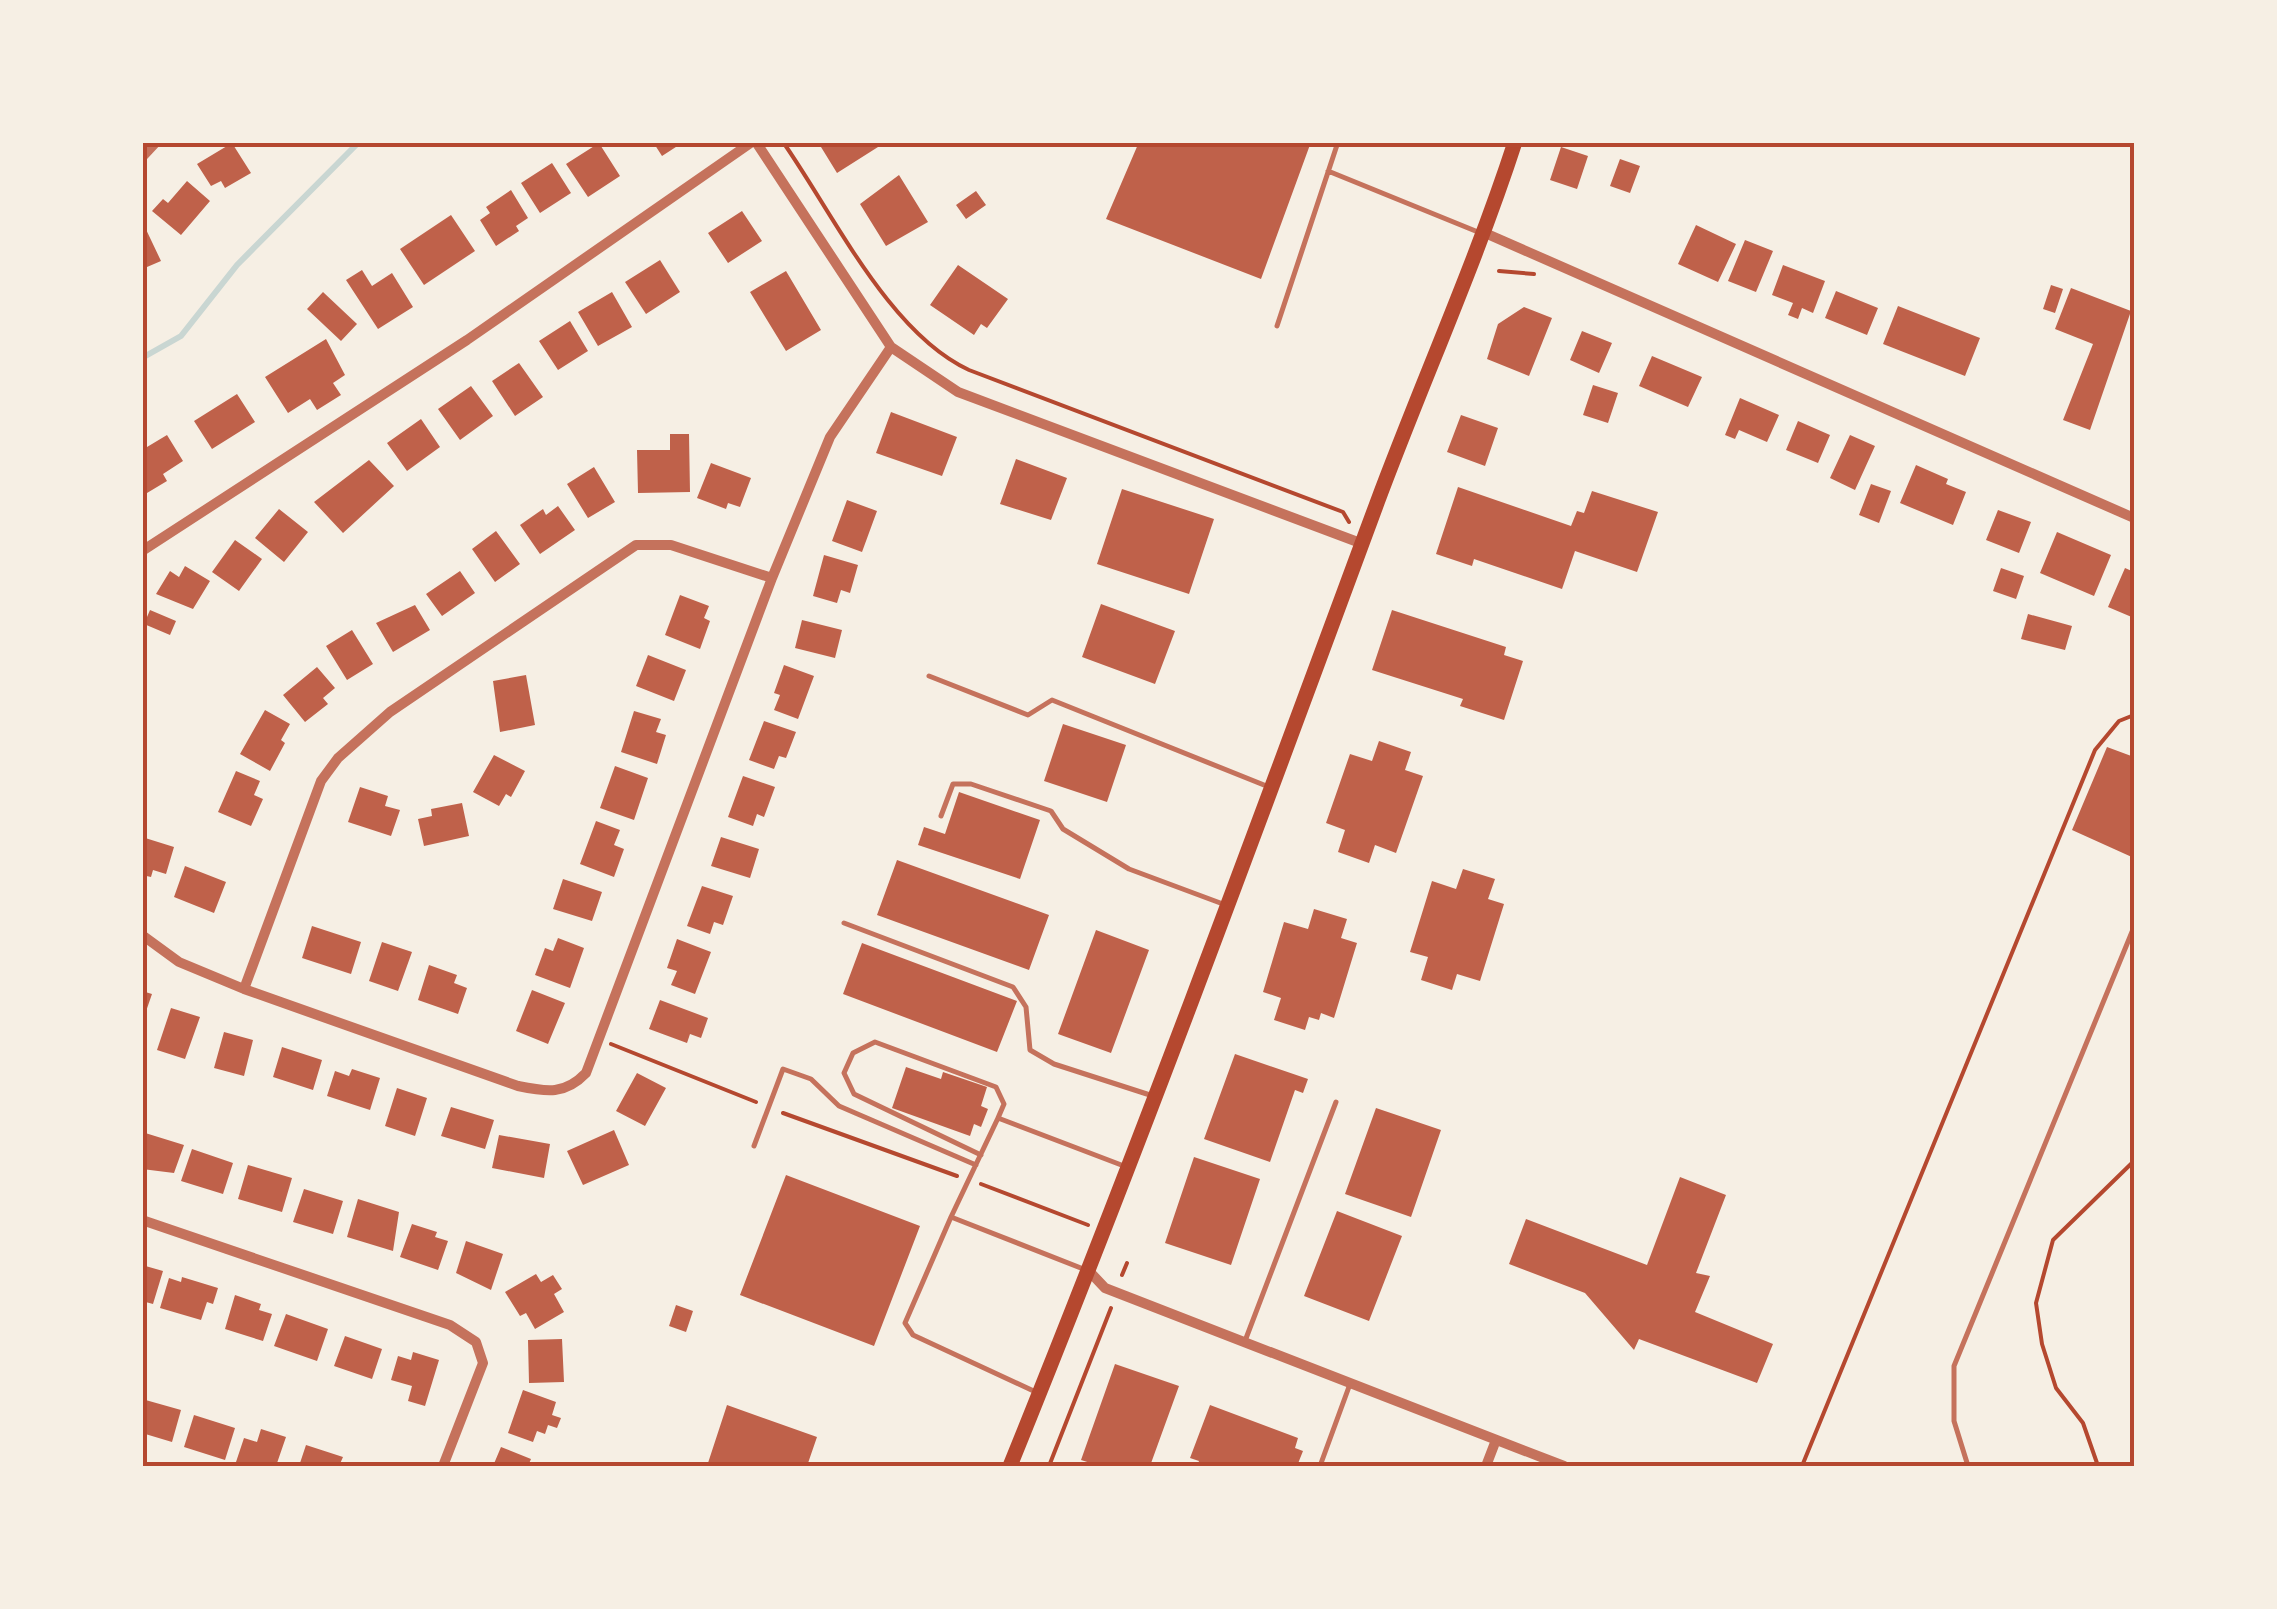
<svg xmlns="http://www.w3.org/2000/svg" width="2277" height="1609" font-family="'Public Sans',sans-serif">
	<rect width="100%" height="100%" fill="#f6efe4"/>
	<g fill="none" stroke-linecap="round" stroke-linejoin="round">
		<path stroke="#c9d6d2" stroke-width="6" d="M142 358 181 336 237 265 359 142"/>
	</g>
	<path fill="#bf614a" d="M653 142H678L679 145 662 156Z
		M829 142H875L878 147 837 173 821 147Z
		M1139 142H1311L1261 279 1106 219Z
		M232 143 251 173 225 188 221 181 211 186 197 164Z
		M599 143 620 176 588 197 566 164Z
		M1561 147 1588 156 1577 189 1550 180Z
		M1620 159 1640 166 1630 193 1610 186Z
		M552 163 571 193 540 213 521 183Z
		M899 175 928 222 886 246 860 204Z
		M187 181 210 201 181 235 152 211 163 199 168 203Z
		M511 190 528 218 516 226 519 231 496 246 480 220 490 213 486 207Z
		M976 191 986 205 966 219 956 205Z
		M742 211 762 241 728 263 708 233Z
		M451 215 475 251 424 285 400 249Z
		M142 221 161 261 147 267 142 258Z
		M1696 225 1736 244 1718 282 1678 264Z
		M1745 240 1773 251 1756 292 1728 281Z
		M660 260 680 292 646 314 625 282Z
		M958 265 1008 299 987 328 981 324 974 335 930 305Z
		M1783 265 1825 281 1813 313 1802 308 1798 319 1788 315 1793 303 1772 295Z
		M362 270 372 286 392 273 413 307 378 329 346 280Z
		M786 271 821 330 786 351 750 292Z
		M2051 285 2063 289 2055 313 2043 309Z
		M2071 288 2131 311 2090 430 2063 420 2093 344 2055 329Z
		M1836 291 1878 308 1867 335 1825 318Z
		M323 292 357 324 341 341 307 309Z
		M612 292 632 327 598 346 578 312Z
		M1898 306 1980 338 1965 376 1883 344Z
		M1524 307 1552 318 1529 376 1487 359 1498 324Z
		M570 321 588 351 558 370 539 341Z
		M1582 331 1612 343 1599 373 1570 360Z
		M326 339 345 375 333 383 341 395 317 410 310 399 288 413 265 377Z
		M1652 356 1702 377 1688 407 1639 386Z
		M519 363 543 397 515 416 492 381Z
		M1593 385 1618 393 1608 423 1583 415Z
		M471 386 493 416 460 440 438 409Z
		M237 394 255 422 212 449 194 421Z
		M1740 398 1779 415 1767 442 1739 430 1735 439 1725 435Z
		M891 412 957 437 942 476 876 453Z
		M1461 415 1498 428 1485 466 1447 452Z
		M421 419 440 447 407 471 387 443Z
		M1798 421 1830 435 1818 463 1786 450Z
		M670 434H689L690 492 638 493 637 450H670Z
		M167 435 183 461 163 474 167 481 142 496V450Z
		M1850 435 1875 446 1855 490 1830 478Z
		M1016 459 1067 478 1051 520 1000 504Z
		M369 460 394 486 343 533 314 502Z
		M711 463 751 478 740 507 728 503 726 509 697 498Z
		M1916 465 1948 479 1946 484 1966 492 1953 525 1900 503Z
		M594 467 615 502 588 518 567 484Z
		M1871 484 1891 491 1879 523 1859 515Z
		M1458 487 1571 526 1577 511 1584 513 1592 491 1658 512 1637 572 1575 551 1562 589 1474 559 1472 566 1436 554Z
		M1122 489 1214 519 1189 594 1097 564Z
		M847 500 877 511 862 552 832 541Z
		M558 506 575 530 540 554 520 525 543 509 546 515Z
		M279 509 308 532 284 562 255 538Z
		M1998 510 2031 522 2019 553 1986 540Z
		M496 531 520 564 495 582 472 549Z
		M2057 532 2111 555 2094 596 2040 573Z
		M235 540 262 559 239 591 212 572Z
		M824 555 858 565 850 593 841 590 837 603 813 596Z
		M185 566 210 581 193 609 156 594 170 571 179 577Z
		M2001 568 2024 576 2016 599 1993 591Z
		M2125 568 2134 572V618L2108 607Z
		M460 571 475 593 442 616 426 594Z
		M680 595 709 606 704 618 710 621 700 649 665 635Z
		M1101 604 1175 631 1155 684 1082 657Z
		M415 605 430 630 393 652 376 623Z
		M150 610 176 621 170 635 144 624Z
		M1392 610 1506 647 1504 655 1523 661 1504 720 1460 706 1463 699 1372 670Z
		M2028 614 2072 626 2065 650 2021 639Z
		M802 620 842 630 835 658 795 648Z
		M352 630 373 664 347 680 326 646Z
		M648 655 686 670 674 701 636 686Z
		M784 665 814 676 798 719 774 710 780 695 774 693Z
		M317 667 335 688 323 698 328 704 305 722 283 695Z
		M526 675 535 725 500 732 493 681Z
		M265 710 290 724 281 740 285 743 270 771 240 754Z
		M634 711 661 719 656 732 666 735 657 764 621 752Z
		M764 721 796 732 786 758 779 756 774 769 749 760Z
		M1063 724 1126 745 1107 802 1044 781Z
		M1379 741 1411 752 1405 770 1423 776 1396 853 1375 845 1369 863 1338 852 1345 830 1326 823 1350 754 1372 761Z
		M2107 747 2134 757V858L2072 830Z
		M494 755 525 771 511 797 506 794 499 806 473 792Z
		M615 766 648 778 634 820 600 808Z
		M236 771 260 781 254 795 263 799 251 826 218 812Z
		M743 776 775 787 764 817 757 814 753 826 728 817Z
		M360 787 388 796 385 806 400 810 391 836 348 822Z
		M959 792 1040 820 1020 879 918 845 924 827 945 834Z
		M462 803 469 836 424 846 418 819 432 816 431 809Z
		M596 821 620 830 614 845 624 849 614 877 580 864Z
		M142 837 174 847 166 874 153 870 151 877 142 875Z
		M721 837 759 849 750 878 711 866Z
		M897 860 1049 915 1029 970 877 915Z
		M185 866 226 882 214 913 174 897Z
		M1463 869 1495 879 1488 899 1504 904 1480 981 1457 974 1452 990 1421 980 1428 957 1410 952 1432 881 1456 889Z
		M563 879 602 892 592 921 553 909Z
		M702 886 733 896 723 925 714 922 710 934 687 926Z
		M1314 909 1347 919 1341 938 1357 943 1334 1018 1321 1013 1319 1020 1309 1017 1305 1030 1274 1020 1281 998 1263 992 1284 922 1308 929Z
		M312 926 361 942 351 974 302 958Z
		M1096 930 1149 950 1111 1053 1058 1034Z
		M558 938 584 948 570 988 535 975 545 948 553 951Z
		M677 939 711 952 695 994 671 985 677 971 667 968Z
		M382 942 412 952 398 991 369 981Z
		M862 943 1017 1001 997 1052 843 994Z
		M429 965 457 975 454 983 467 988 458 1014 418 1000Z
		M532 990 565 1003 548 1044 516 1031Z
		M142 991 152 994 143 1020H142Z
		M660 1000 708 1018 701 1038 690 1034 687 1043 649 1029Z
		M171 1008 200 1017 185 1059 157 1050Z
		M224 1032 253 1040 244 1076 214 1068Z
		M282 1047 322 1060 313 1090 273 1077Z
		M1235 1054 1308 1079 1303 1093 1295 1090 1270 1162 1204 1139Z
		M906 1067 941 1079 943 1072 987 1087 981 1106 988 1109 981 1127 974 1124 970 1136 892 1108Z
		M352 1069 380 1078 370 1110 327 1096 335 1071 349 1076Z
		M637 1073 666 1088 645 1126 616 1111Z
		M397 1088 427 1098 415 1136 385 1126Z
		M451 1107 494 1120 485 1149 441 1136Z
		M1376 1108 1441 1130 1411 1217 1345 1194Z
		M614 1130 629 1165 583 1185 567 1151Z
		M142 1132 184 1145 174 1173 142 1169Z
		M499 1135 550 1144 544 1178 492 1168Z
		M192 1149 233 1163 223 1194 181 1181Z
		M1194 1157 1260 1179 1231 1265 1165 1243Z
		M248 1165 292 1178 282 1212 238 1199Z
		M786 1175 920 1226 874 1346 740 1295Z
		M1680 1177 1726 1195 1696 1273 1710 1276 1695 1312 1773 1344 1757 1383 1639 1339 1634 1350 1585 1293 1509 1264 1526 1219 1647 1265Z
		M304 1189 343 1201 333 1234 293 1222Z
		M358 1199 399 1212 393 1251 347 1237Z
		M1337 1211 1402 1236 1369 1321 1304 1296Z
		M412 1224 437 1232 435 1237 448 1241 438 1270 400 1257Z
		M466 1241 503 1254 491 1290 456 1273Z
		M142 1265 163 1271 153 1304 142 1301Z
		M536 1274 541 1282 553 1275 562 1289 554 1294 564 1312 535 1329 526 1313 520 1316 505 1292Z
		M182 1277 218 1288 213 1304 207 1302 201 1320 160 1308 169 1278 181 1282Z
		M235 1295 261 1304 259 1310 272 1314 263 1341 225 1329Z
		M676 1305 693 1311 686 1332 669 1326Z
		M286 1314 328 1329 317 1361 274 1346Z
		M345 1336 382 1349 372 1379 334 1366Z
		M562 1339 564 1382 529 1383 528 1340Z
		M413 1352 439 1360 425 1406 408 1401 412 1386 391 1380 398 1356 411 1360Z
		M1115 1364 1179 1386 1150 1466H1100L1081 1460Z
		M523 1390 556 1402 552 1415 561 1418 557 1428 548 1425 545 1434 537 1431 533 1442 508 1433Z
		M142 1399 181 1410 172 1442 142 1433Z
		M727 1405 817 1437 807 1466H707Z
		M1210 1405 1298 1438 1295 1448 1303 1451 1297 1466H1197L1199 1461 1190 1458Z
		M194 1415 235 1428 225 1460 184 1447Z
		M261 1429 286 1437 276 1466 235 1465 244 1438 257 1442Z
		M306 1445 343 1457 339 1466H299Z
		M501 1447 531 1459 528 1466H493Z"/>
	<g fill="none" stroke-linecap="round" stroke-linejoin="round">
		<path stroke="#b5482f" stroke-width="4" d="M783 142C834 215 889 333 969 370L1343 512 1349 522
			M1499 271 1534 274
			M611 1044 756 1102
			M783 1113 957 1176
			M981 1184 1088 1225
			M1122 1275 1127 1263
			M1049 1466 1111 1308
			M1802 1466 2095 750 2119 721 2134 715
			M2098 1466 2083 1423 2056 1388 2042 1344 2036 1303 2053 1240 2134 1161"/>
		<path stroke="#c5725c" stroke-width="5" d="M1328 171 1478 232
			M1277 326 1338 142
			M929 676 1028 715 1052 700 1269 787
			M941 816 953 784H971L1051 811 1063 829 1129 869 1223 904
			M844 923 1013 987 1026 1007 1030 1050 1054 1064 1150 1095
			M754 1146 783 1069 811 1079 839 1106 976 1165
			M981 1155 854 1094 844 1073 853 1053 875 1042 996 1087 1004 1104 998 1118
			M951 1217 998 1118 1124 1166
			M1245 1341 1336 1102
			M1038 1393 913 1335 905 1323 951 1217 1086 1270
			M1320 1466 1350 1384
			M1968 1466 1954 1421V1366L2134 927"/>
		<path stroke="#c5725c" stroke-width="10" d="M756 142 891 347 958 392 1363 544
			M142 157 156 142
			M1485 233 2134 518
			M142 551 467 340 752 142
			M142 935 179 962 244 989 518 1086C547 1092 565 1095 586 1073L772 578 830 437 891 347
			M244 989 321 781 338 758 390 712 636 545H671L772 578
			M142 1220 450 1325 476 1342 483 1363 443 1466
			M1089 1271 1105 1288 1564 1466
			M1486 1466 1496 1440"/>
		<path stroke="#b5482f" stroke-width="15" d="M1010 1466C1139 1148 1258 825 1377 503 1422 382 1475 265 1515 142"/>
	</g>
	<rect width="2277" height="1609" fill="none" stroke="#f6efe4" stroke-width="290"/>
	<rect x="145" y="145" width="1987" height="1319" fill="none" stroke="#b5482f" stroke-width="4"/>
</svg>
